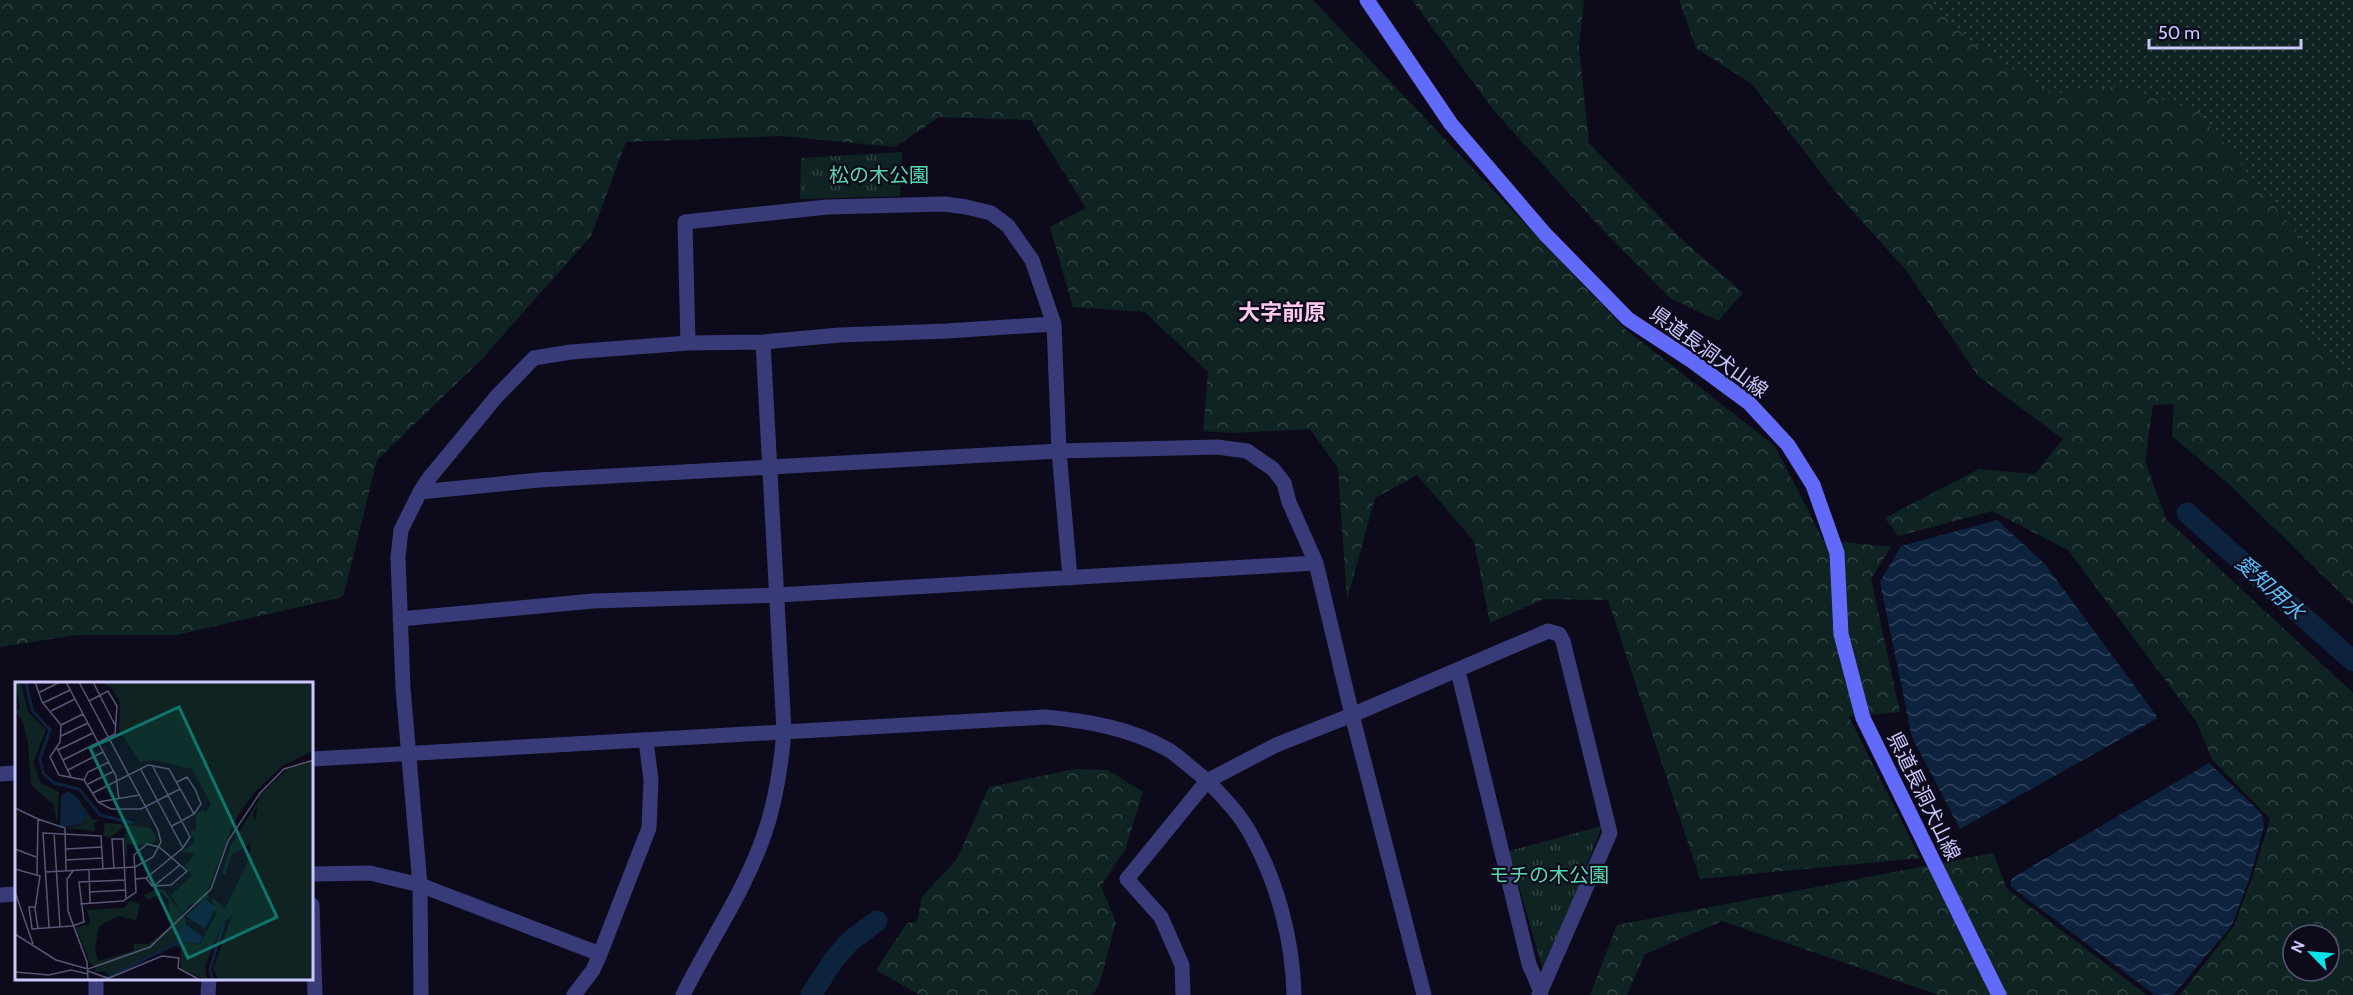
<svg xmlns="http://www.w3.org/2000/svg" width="2353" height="995" font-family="Cabin,'Noto Sans JP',sans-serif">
	<defs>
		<pattern id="grass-dots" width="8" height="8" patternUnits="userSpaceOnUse" patternTransform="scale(1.5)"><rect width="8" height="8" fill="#0f2422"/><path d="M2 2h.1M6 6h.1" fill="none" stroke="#314243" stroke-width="1.8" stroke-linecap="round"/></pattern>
		<pattern id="forest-crowns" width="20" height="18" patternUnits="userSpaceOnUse" patternTransform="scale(1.5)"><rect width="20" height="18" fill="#0f2422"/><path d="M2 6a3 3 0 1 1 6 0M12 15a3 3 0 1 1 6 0" fill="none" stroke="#314243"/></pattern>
		<pattern id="park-tufts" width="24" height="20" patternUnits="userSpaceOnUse" patternTransform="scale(1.5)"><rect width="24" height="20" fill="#0f2422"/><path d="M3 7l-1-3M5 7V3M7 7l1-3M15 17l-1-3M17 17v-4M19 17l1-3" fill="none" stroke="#314243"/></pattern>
		<pattern id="water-waves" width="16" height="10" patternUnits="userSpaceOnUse" patternTransform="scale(1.5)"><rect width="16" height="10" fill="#0d233d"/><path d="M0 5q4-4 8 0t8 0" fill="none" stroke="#2f415a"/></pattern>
	</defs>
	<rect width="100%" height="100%" fill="#0d0b1b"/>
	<path fill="url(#grass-dots)" d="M1715 0H2353V426Z"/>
	<path fill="url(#forest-crowns)" fill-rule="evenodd" d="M0 0H1313L1624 328 1775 446 1823 540 1891 547 1871 579 1900 712 1849 717 1920 858 1700 879 1608 600 1544 599 1490 623 1474 541 1417 475 1375 498 1347 600 1338 468 1310 429 1232 433 1203 431 1208 372 1145 312 1073 307 1050 227 1086 208 1031 120 939 117 895 147 782 136 626 142 591 236 479 362 377 460 343 597 176 635H77L0 647Z
		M1412 0H1584L1579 47 1589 143 1679 237 1743 293 1718 321 1670 298 1599 226 1496 113Z
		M1679 0H1927L1969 40 2051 94 2121 86 2197 110 2316 257 2296 316 2347 375 2353 374V605L2230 485 2172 436 2174 404 2153 405 2145 461 2166 519 2353 693V995H2180L2234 926 2253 875 2270 819 2212 759 2196 721 2068 550 1992 511 1898 536 1885 518 1979 469 2035 474 2063 439 1978 376 1906 270 1839 196 1752 84 1696 48ZM2293 935H2329V971H2293Z
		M1075 769 1108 770 1143 792 1125 850 1101 886 1116 922 1099 986 1092 995H920L876 970 907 923 917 922 922 897 957 859 989 787Z
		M1993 853 2007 889 2147 995H1939L1722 921 1645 954 1627 995H1590L1617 925Z"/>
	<path fill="url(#park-tufts)" d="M902 152 900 196 800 199 801 158Z
		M1602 826 1544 974 1509 851Z"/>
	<path fill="url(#water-waves)" d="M1997 520 2045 564 2158 718 1960 829 1912 737 1880 582 1901 546Z
		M2209 763 2260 812 2263 818 2264 826 2251 874 2232 925 2173 995H2155L2010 886 2012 878Z"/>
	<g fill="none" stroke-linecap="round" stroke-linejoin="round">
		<path stroke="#0d233d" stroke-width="21" d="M2187 513 2353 661
			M811 995 833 961 850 941 877 921"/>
		<path stroke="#383b78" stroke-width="15" d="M688 343 685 222 827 207 945 204 966 207 991 213 1008 226 1032 260 1054 324
			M420 492 539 480 1059 451 1217 447 1247 451 1273 469 1284 483 1289 502 1316 563 1352 715 1424 995
			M400 619 593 601 778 595 1316 563
			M1458 671 1529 964 1541 992
			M312 874 370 873 420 885 600 954
			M0 895 16 894
			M312 905 315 995
			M96 978V995
			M208 995 209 978
			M421 995 420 885 403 688 398 557 401 530 420 492 430 477 497 396 534 358 571 352 688 343 763 342 840 335 947 331 1054 324 1059 451 1070 578
			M574 995 593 970 600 954 649 828 651 780 646 740
			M683 995C709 942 745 891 764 835 776 801 781 767 784 731L763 342
			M1183 995 1182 965 1161 917 1127 879 1207 781 1276 745 1352 715 1548 631 1559 634 1563 641 1610 833 1539 995"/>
		<path stroke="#383b78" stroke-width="15" d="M312 759 1045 717C1088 721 1129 728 1167 749 1176 754 1185 763 1193 769 1213 785 1238 811 1250 833 1277 881 1293 940 1294 995
			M0 774 16 773"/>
		<path stroke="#626bf9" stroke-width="15" d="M1367 0 1451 124 1545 234 1628 319 1692 361 1749 403 1788 445 1813 485 1837 553 1841 634 1863 718 1999 995"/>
	</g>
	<g text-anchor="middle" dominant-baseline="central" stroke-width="4.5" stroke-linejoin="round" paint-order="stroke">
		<g font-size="20" fill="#58d8ae" stroke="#0d0b1b">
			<text x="879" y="175">松の木公園</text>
			<text x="1549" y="875">モチの木公園</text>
		</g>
		<g font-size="20" fill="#c9c7fd" stroke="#0d0b1b">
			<text transform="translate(1709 352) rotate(36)">県道長洞犬山線</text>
			<text transform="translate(1924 796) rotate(64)">県道長洞犬山線</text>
		</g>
		<g font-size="21" font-style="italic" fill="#5abcf9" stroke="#0d0b1b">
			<text transform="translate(2270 587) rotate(42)">愛知用水</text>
		</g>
		<g font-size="22" font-weight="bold" fill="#fdc9ee" stroke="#0d0b1b">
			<text x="1282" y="312">大字前原</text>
		</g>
	</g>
	<g transform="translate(15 682)">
		<rect width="298" height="298" fill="#0d0b1b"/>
		<path d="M298 79V298H261L222 248 244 114 271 88Z" fill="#0f2422"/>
		<path d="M0 1H6L13 30 31 48 18 81 26 101 44 110 42 141 39 123 16 103 13 61 7 38 0 29 5 26ZM87 1H298V69L267 84 239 111 219 140 192 210 194 216 179 224 177 220 167 232 156 213 177 193 170 184 180 171 166 170 180 160 175 150 181 148V133L187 128 191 130 196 122 177 87 138 78 125 80 104 48 105 21 96 5ZM289 83 290 87 262 112 251 113 269 91ZM62 115 77 137 84 138 79 141 80 149 51 146 67 143 71 137ZM245 116 238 134 247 143 248 155 217 173 210 193 207 191 216 163ZM280 128 283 135 274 138 256 176 252 172 254 159 249 147 258 140 269 141ZM90 141 106 142 109 145 95 156 88 153ZM114 143 135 146 141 156V160L128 163 112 162V180L108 156ZM236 172 251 174 256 178 242 202 246 226 237 242 231 243 228 250 266 298H204L198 287 217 234 208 240 190 284 192 298 166 287V266L160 264 96 294 88 289 79 290 81 283H76L61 246 75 242 72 228 109 226 115 219 125 222 121 239 104 234 84 244 80 268 83 279 118 269 119 262H134L156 243 153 217 147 211 134 218 129 213 140 208H149L171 238 164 260 185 262 201 232 196 215 210 227ZM282 180 287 199 282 207 288 252 285 262 287 272 298 281V295L279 267 266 258 269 250 267 204 276 181Z" fill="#0f2422"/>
		<path d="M53 109 61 114 72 134 67 142 50 145 45 144 46 114ZM190 217 201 225 190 247 171 234ZM168 241 188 254 185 261 164 260Z" fill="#0d233d"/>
		<path fill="none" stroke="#0d233d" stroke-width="3" d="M11 0 17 28 35 48 25 76 28 91 39 101 64 107 85 133 118 141M88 298 164 260M197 298 195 287 209 241"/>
		<path fill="none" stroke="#585675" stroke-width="1.5" d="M20 0 27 20 46 43 45 60 35 75 44 93 69 98 83 120 96 127H126L165 107M51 0 101 94 104 118M78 0 100 43M23 11 45 0M28 21 55 8M36 29 60 17M46 43 68 32M46 54 73 41M42 66 56 95M43 68 78 51M48 78 100 52 102 24 93 9 74 19M125 86 168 166M53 88 88 70M69 98 73 90 94 80M162 100 172 95 180 107 186 122 179 132M73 102 99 89M78 111 133 83 154 87 179 132 157 144M83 120 125 113M0 126 23 137M39 151 45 245M0 167 21 175M51 167 87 165M51 178 87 176M0 187 25 194 20 227 23 246M99 187 97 157H108L111 217M74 188 75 221M58 189 52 197 53 229 72 280 73 298M30 190 120 185 138 175 146 160 143 148 64 0M22 193 23 137 50 146 51 189M121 197 131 196 168 166 175 155 137 83M140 203 165 183M0 210 18 262M75 210 111 208M65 222 108 219 121 210 119 173 132 162 144 165 172 189 156 203 137 204 131 196M20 225H14L17 247 57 244 69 240 64 200 110 198M34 245 28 151 86 154 88 187M0 252 41 278 73 287 135 265 196 207 213 159 245 111 269 87 299 78M73 289 95 297M0 290 34 293 56 288 73 292M94 296 147 274 164 276 163 286 185 298"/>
		<path fill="#0f766e" fill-opacity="0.15" stroke="#0f766e" stroke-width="3" d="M164 25 262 235 173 276 75 66Z"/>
		<rect width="298" height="298" fill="none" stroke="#c9c7fd" stroke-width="3"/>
	</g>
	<g transform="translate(2311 953) rotate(295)"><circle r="28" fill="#0d0b1b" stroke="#585675" stroke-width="1.5"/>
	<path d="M0-4.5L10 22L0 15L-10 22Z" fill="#09e3e7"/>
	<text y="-9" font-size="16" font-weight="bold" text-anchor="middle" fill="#c9c7fd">N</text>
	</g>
	<path d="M2149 39v9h152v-9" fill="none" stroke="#c9c7fd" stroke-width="3"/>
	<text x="2158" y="39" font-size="18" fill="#c9c7fd" stroke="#0d0b1b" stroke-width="4.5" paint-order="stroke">50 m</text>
</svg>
